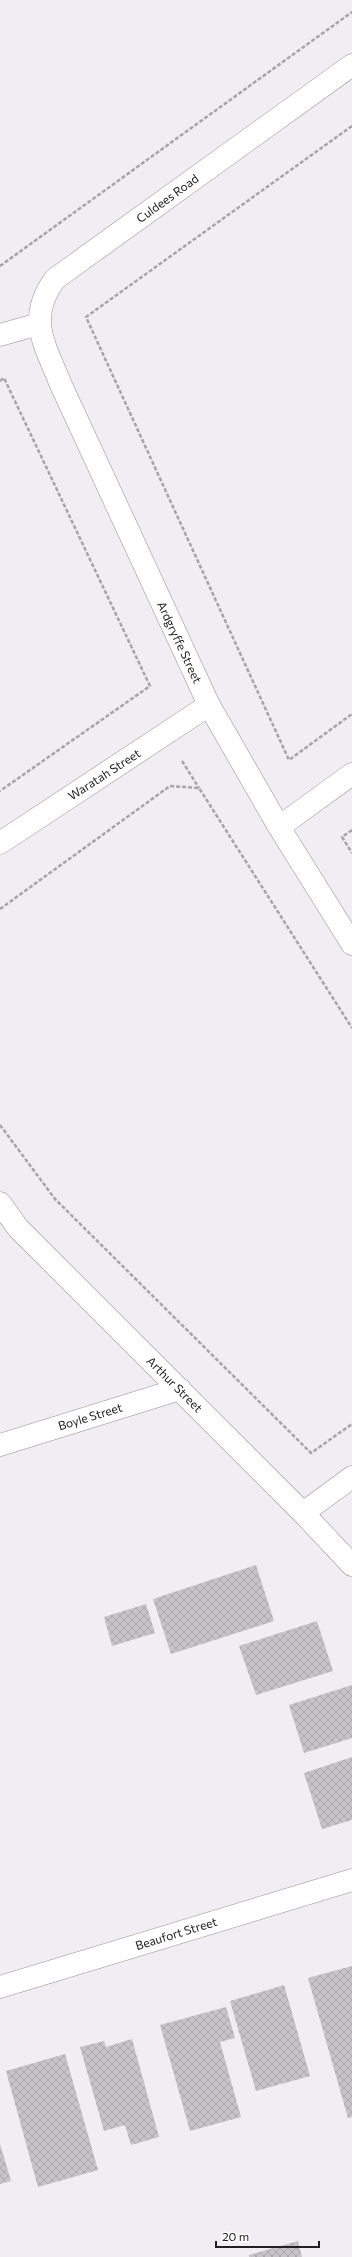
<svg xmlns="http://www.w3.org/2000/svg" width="352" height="2257" font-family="Commissioner,sans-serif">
	<defs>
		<pattern id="building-cross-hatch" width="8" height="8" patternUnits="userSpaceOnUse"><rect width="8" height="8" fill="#c6c4c9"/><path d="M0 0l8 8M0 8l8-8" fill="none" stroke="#aaa8ac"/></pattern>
	</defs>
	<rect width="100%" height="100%" fill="#f0eef3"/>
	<path fill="url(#building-cross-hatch)" d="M256 1565 274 1621 171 1654 153 1599Z
		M146 1604 155 1633 112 1646 104 1617Z
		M317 1621 333 1671 256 1695 239 1646Z
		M352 1685V1738L304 1753 289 1705Z
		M352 1757V1820L322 1829 304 1773Z
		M352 1966V2117L348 2118 308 1978Z
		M284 1985 310 2076 256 2091 230 2001Z
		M226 2007 235 2038 220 2042 241 2117 190 2131 160 2025Z
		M132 2039 159 2137 131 2145 125 2125 104 2131 80 2047 104 2041 106 2047Z
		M65 2054 98 2170 38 2187 6 2071Z
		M0 2144 11 2181 0 2184Z
		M298 2241 302 2257H249V2255Z"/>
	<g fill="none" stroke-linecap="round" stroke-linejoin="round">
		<defs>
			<path id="minor" d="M352 65 55 279C26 318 45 345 61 385L209 705 279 827 352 944
				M0 335 39 324
				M279 827 352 774
				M0 843 209 705
				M0 1203 18 1228 303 1513 352 1565
				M0 1445 180 1389
				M303 1513 352 1477
				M0 1987 352 1880"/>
		</defs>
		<use href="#minor" stroke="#918f93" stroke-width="23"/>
		<path stroke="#a6a4a8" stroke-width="2.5" stroke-dasharray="4 2" stroke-linecap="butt" d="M352 126 86 317 289 760 352 714
			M0 266 352 12
			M0 381 4 378 150 686 0 791
			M182 761 199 788
			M352 830 342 837 352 853
			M0 909 170 786 199 788 352 1028
			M0 1125 55 1199 311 1453 352 1424"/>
		<use href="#minor" stroke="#fff" stroke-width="22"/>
	</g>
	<g text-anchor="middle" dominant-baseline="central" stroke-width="3" stroke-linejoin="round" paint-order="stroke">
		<g font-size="12" fill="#212022" stroke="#fff">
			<text transform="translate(167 198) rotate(-36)">Culdees Road</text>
			<text transform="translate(180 642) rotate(65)">Ardgryffe Street</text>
			<text transform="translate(104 774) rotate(-33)">Waratah Street</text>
			<text transform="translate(175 1384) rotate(45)">Arthur Street</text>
			<text transform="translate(90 1416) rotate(-17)">Boyle Street</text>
			<text transform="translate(176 1933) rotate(-17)">Beaufort Street</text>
		</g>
	</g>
	<path d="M216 2241v6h103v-6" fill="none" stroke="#212022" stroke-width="2"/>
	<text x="222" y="2241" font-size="12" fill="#212022" stroke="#ffffff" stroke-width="3" paint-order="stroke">20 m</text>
</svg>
